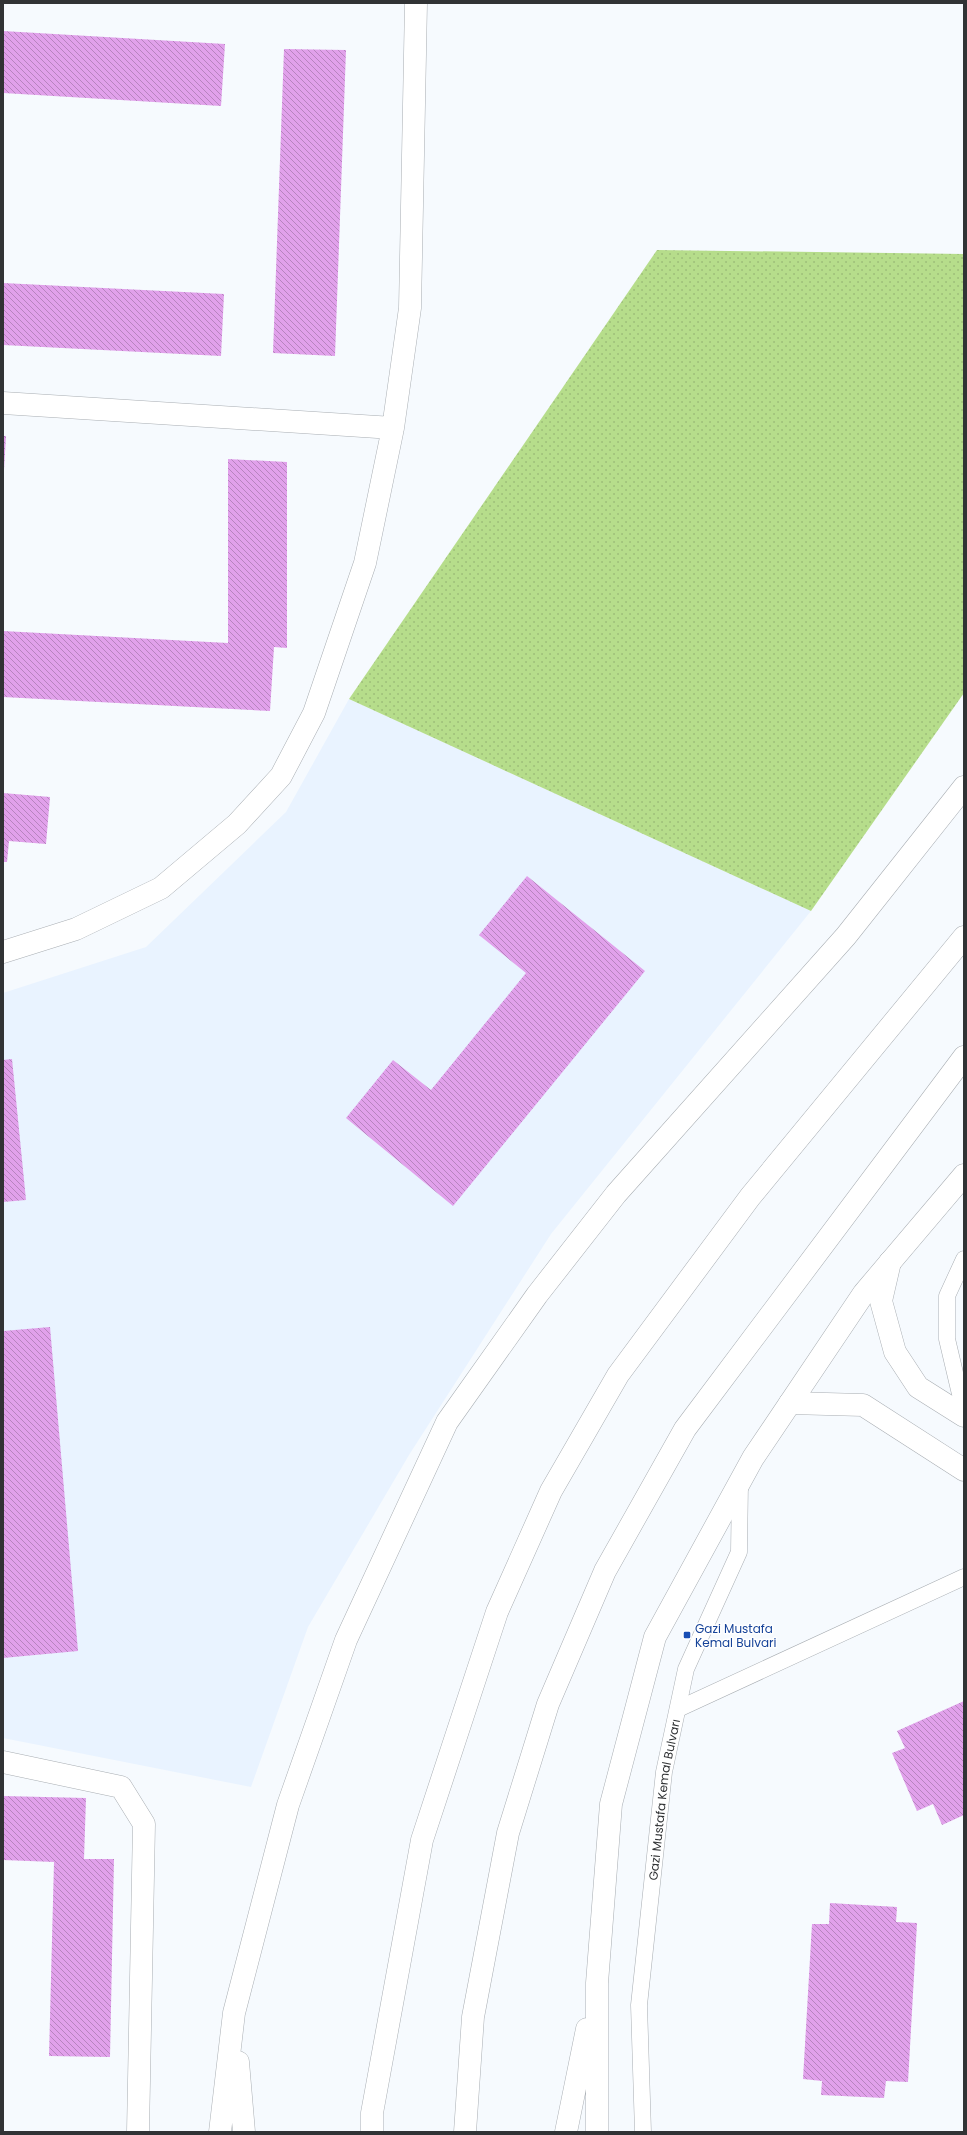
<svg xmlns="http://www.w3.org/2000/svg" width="967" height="2135" font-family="Poppins,sans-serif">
	<defs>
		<pattern id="grass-dots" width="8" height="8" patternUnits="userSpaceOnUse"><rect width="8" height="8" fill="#b6dd8b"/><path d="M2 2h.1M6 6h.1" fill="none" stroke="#9dbe79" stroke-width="1.8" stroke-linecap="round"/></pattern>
		<pattern id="building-back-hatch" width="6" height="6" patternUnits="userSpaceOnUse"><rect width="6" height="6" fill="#e1a1eb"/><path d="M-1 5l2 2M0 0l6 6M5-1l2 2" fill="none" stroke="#b784bf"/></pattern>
	</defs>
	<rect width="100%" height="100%" fill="#f6fafe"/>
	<path fill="#e9f3ff" d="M349 699 811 911 551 1234 409 1455 308 1627 251 1787 3 1738V993L146 947 286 812Z"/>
	<path fill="url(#grass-dots)" d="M657 250 964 254V693L811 911 349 699Z"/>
	<path fill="url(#building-back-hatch)" d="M3 31 225 44 221 106 3 93Z
		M284 49 346 50 335 356 273 353Z
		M3 283 224 294 221 356 3 345Z
		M3 436H6L4 470H3Z
		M228 459 287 462V648L274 647 270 711 3 697V631L228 643Z
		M3 793 50 797 46 844 9 841 7 862H3Z
		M527 876 645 971 453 1206 346 1118 393 1060 431 1090 526 973 479 935Z
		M12 1059 26 1200 3 1202V1060Z
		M50 1327 78 1651 3 1658V1331Z
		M964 1701V1815L942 1825 933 1804 917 1811 892 1753 905 1748 897 1731Z
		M3 1796 86 1798 84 1859H114L110 2057 49 2056 54 1862 3 1860Z
		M830 1903 897 1907 896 1922 917 1923 908 2082 886 2081 884 2098 821 2095 822 2081 803 2079 812 1924H829Z"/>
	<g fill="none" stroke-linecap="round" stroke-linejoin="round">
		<defs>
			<g id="service">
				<path d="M964 1259 947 1296V1339L964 1411"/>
				<path d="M678 1709 964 1577"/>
				<path id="s1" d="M643 2132 639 2005 664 1772 686 1669 739 1552 740 1483"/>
			</g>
			<path id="minor" d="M3 403 393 428
				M3 952 76 929 161 888 237 824 281 776 314 713 365 563 393 428 410 308 416 3
				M3 1762 121 1787 144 1824 138 2132"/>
			<path id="primary" d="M890 1262 881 1301 895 1352 918 1387 964 1416
				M790 1403 863 1405 964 1470"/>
			<path id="trunk" d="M238 2062 244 2132
				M220 2132 234 2013 288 1805 346 1640 447 1422 537 1295 616 1194 846 936 964 787
				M372 2132V2113L422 1840 497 1612 551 1491 618 1375 750 1197 964 937
				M465 2132 473 2017 508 1833 548 1704 605 1571 685 1429 964 1057
				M566 2132 587 2029
				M597 2132V1983L611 1804 655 1637 753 1458 864 1293 964 1175"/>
		</defs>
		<use href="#service" stroke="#a9aeb3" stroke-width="17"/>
		<use href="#minor" stroke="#a9aeb3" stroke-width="23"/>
		<use href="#primary" stroke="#a9aeb3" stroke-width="23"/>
		<use href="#trunk" stroke="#a9aeb3" stroke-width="23"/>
		<use href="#service" stroke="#fff" stroke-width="16"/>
		<use href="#minor" stroke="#fff" stroke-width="22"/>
		<use href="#primary" stroke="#fff" stroke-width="22"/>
		<use href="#trunk" stroke="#fff" stroke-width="22"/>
	</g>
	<rect fill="#1a4fb4" stroke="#fff" stroke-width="1.5" x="683" y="1631" width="8" height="8" rx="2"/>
	<g text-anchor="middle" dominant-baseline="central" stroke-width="3" stroke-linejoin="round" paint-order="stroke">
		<g font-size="12" fill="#164399" stroke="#fff" text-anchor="start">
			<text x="695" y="1628">Gazi Mustafa<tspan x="695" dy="14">Kemal Bulvari</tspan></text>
		</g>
		<g font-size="12" fill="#313335" stroke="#fff">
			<text stroke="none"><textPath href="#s1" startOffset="334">Gazi Mustafa Kemal Bulvarı</textPath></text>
		</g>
	</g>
	<rect width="967" height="2135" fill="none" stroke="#313335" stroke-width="8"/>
</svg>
